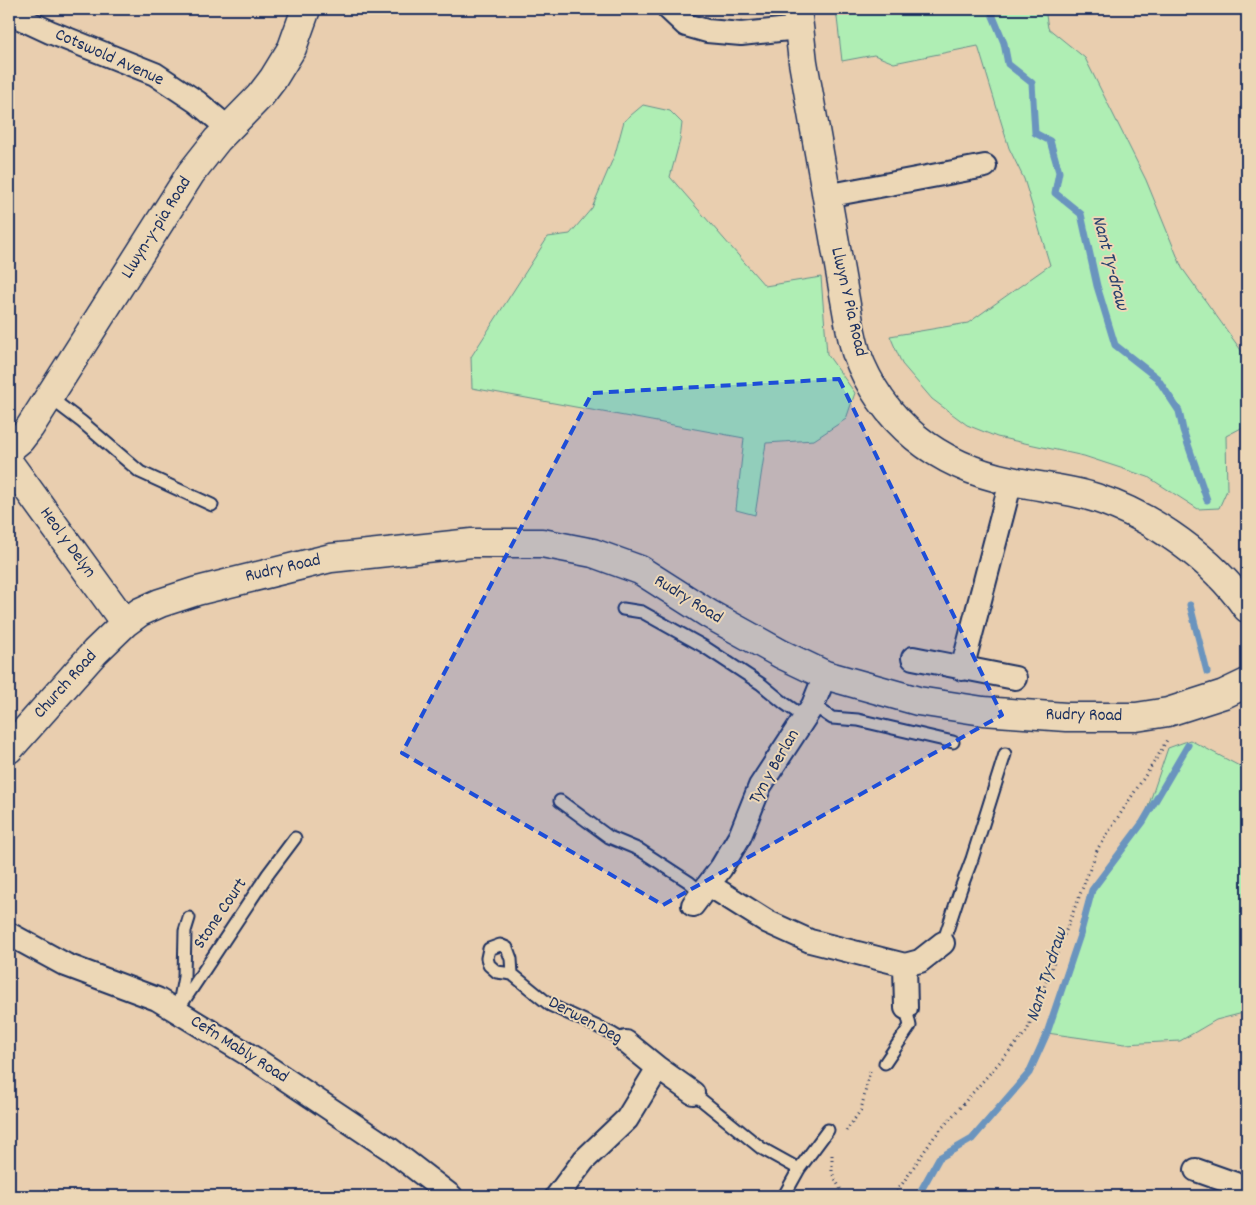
<svg xmlns="http://www.w3.org/2000/svg" width="1256" height="1205" font-family="Dekko,sans-serif">
	<rect width="100%" height="100%" fill="#e9ceaf"/>
	<filter id="ink" filterUnits="userSpaceOnUse"><feTurbulence type="fractalNoise" baseFrequency=".02" numOctaves="2"/><feDisplacementMap in="SourceGraphic" scale="10" xChannelSelector="R" yChannelSelector="G"/><feConvolveMatrix kernelMatrix="1 2 1 2 8 2 1 2 1" color-interpolation-filters="sRGB"/></filter>
	<g filter="url(#ink)">
		<path fill="#afeeb4" stroke="#658e89" d="M836 9H1045L1048 28 1085 58 1146 180 1182 268 1243 353 1247 354V425L1226 436 1227 490 1219 508 1198 509 1148 477 1084 456 997 437 967 425 932 399 902 364 890 336 968 323 1050 265 1024 179 1009 148 978 46 894 63 874 55 842 61Z
			M643 105 670 111 682 123 680 140 670 177 765 286 821 277 827 354 855 393 846 419 814 440 766 443 755 515 736 510 744 438 472 388 471 357 548 237 570 234 592 208 615 154 624 121Z
			M1190 740 1247 770V1012L1216 1020 1180 1041 1125 1044 1047 1033 1080 935 1092 890 1143 822 1168 748Z"/>
		<g fill="none" stroke-linecap="round" stroke-linejoin="round">
			<path stroke="#6a94be" stroke-width="7" d="M990 9 1004 43 1008 64 1032 83 1035 133 1050 141 1059 172 1055 193 1081 214 1097 286 1115 345 1157 378 1179 411 1183 430 1207 500
				M1190 605 1207 672
				M919 1196V1194L939 1158 972 1139 1029 1073 1047 1033 1080 935 1092 890 1143 822 1188 745"/>
			<defs>
				<path id="lane" d="M49 397 82 422 140 472 212 505
					M623 609 642 612 703 646 761 684 784 703 804 717
					M813 705 832 718 858 720 953 742
					M560 801 609 837 640 850 689 882 702 893
					M943 943 961 888 972 859 1005 754
					M512 974 511 959 507 948 500 945 489 949 487 958 489 965 497 972 512 974 550 1005 611 1033 626 1042
					M179 1004 184 977 185 931 189 918
					M177 1011 268 874 295 838
					M885 1063 910 1026 906 1008
					M693 1093 761 1148 799 1169
					M784 1196 799 1169 828 1130"/>
				<path id="street" d="M669 9 686 25 707 31 741 34 799 28
					M9 13 50 32 155 74 197 102 228 128
					M826 196 985 166
					M913 658 1015 678
					M962 669 1011 481
					M709 885 768 922 810 941 905 965
					M693 905 721 868 740 836 760 786 813 705 825 675
					M9 934 66 965 157 999 257 1060 390 1149 451 1196
					M906 1008 905 965 920 961 943 943
					M626 1042 658 1068
					M1196 1170 1247 1188
					M557 1196 584 1160 627 1119 658 1068 693 1093"/>
				<path id="secondary" d="M797 9 803 62 849 322C851 332 853 342 856 352 882 423 938 466 1011 481 1040 487 1069 489 1096 498 1154 517 1212 559 1247 608
					M9 449 20 440 30 427 191 173 217 140 260 96 273 79 292 48 306 9
					M9 463 125 623
					M9 749 95 652 125 623 140 612 160 603 197 591 331 558 472 543H542L593 553 640 570 709 614 781 654 825 675 918 701 983 711 1066 717H1136L1168 712 1224 694 1247 683"/>
			</defs>
			<use href="#lane" stroke="#1b2f5e" stroke-width="15"/>
			<use href="#street" stroke="#1b2f5e" stroke-width="26"/>
			<use href="#secondary" stroke="#1b2f5e" stroke-width="31"/>
			<path stroke="#1b2f5e" stroke-width="3" stroke-dasharray="1 4" stroke-linecap="butt" d="M846 1131 861 1110 870 1071
				M832 1155V1173L844 1196
				M894 1196 934 1137 1027 1031 1098 848 1158 756 1168 738"/>
			<use href="#lane" stroke="#ecd7b6" stroke-width="11"/>
			<use href="#street" stroke="#ecd7b6" stroke-width="22"/>
			<use href="#secondary" stroke="#ecd7b6" stroke-width="28"/>
		</g>
	</g>
	<path fill="#1d4ed8" fill-opacity="0.2" stroke="#1d4ed8" stroke-width="4" stroke-dasharray="10 6" stroke-linejoin="round" d="M839 379 1002 715 663 905 402 753 592 393Z"/>
	<g text-anchor="middle" dominant-baseline="central" stroke-width="4" stroke-linejoin="round" paint-order="stroke">
		<g font-size="18" fill="#1b2f5e" stroke="#ecd7b6">
			<text transform="translate(109 58) rotate(24)">Cotswold Avenue</text>
			<text transform="translate(157 228) rotate(-58)">Llwyn-y-pia Road</text>
			<text transform="translate(848 302) rotate(77)">Llwyn Y Pia Road</text>
			<text transform="translate(67 543) rotate(54)">Heol y Delyn</text>
			<text transform="translate(283 569) rotate(-13)">Rudry Road</text>
			<text transform="translate(688 600) rotate(32)">Rudry Road</text>
			<text transform="translate(66 685) rotate(-48)">Church Road</text>
			<text transform="translate(1084 716) rotate(1)">Rudry Road</text>
			<text transform="translate(775 767) rotate(-60)">Tyn y Berlan</text>
			<text transform="translate(221 914) rotate(-56)">Stone Court</text>
			<text transform="translate(585 1021) rotate(28)">Derwen Deg</text>
			<text transform="translate(239 1050) rotate(32)">Cefn Mably Road</text>
		</g>
		<g font-size="19" font-style="italic" fill="#28406e" stroke="#ecd7b6">
			<text transform="translate(1109 263) rotate(75)">Nant Ty-draw</text>
			<text transform="translate(1048 975) rotate(-72)">Nant Ty-draw</text>
		</g>
	</g>
	<rect width="1256" height="1205" fill="none" stroke="#ecd7b6" stroke-width="30"/>
	<rect x="15" y="15" width="1226" height="1175" fill="none" stroke="#1b2f5e" stroke-width="2" filter="url(#ink)"/>
</svg>
